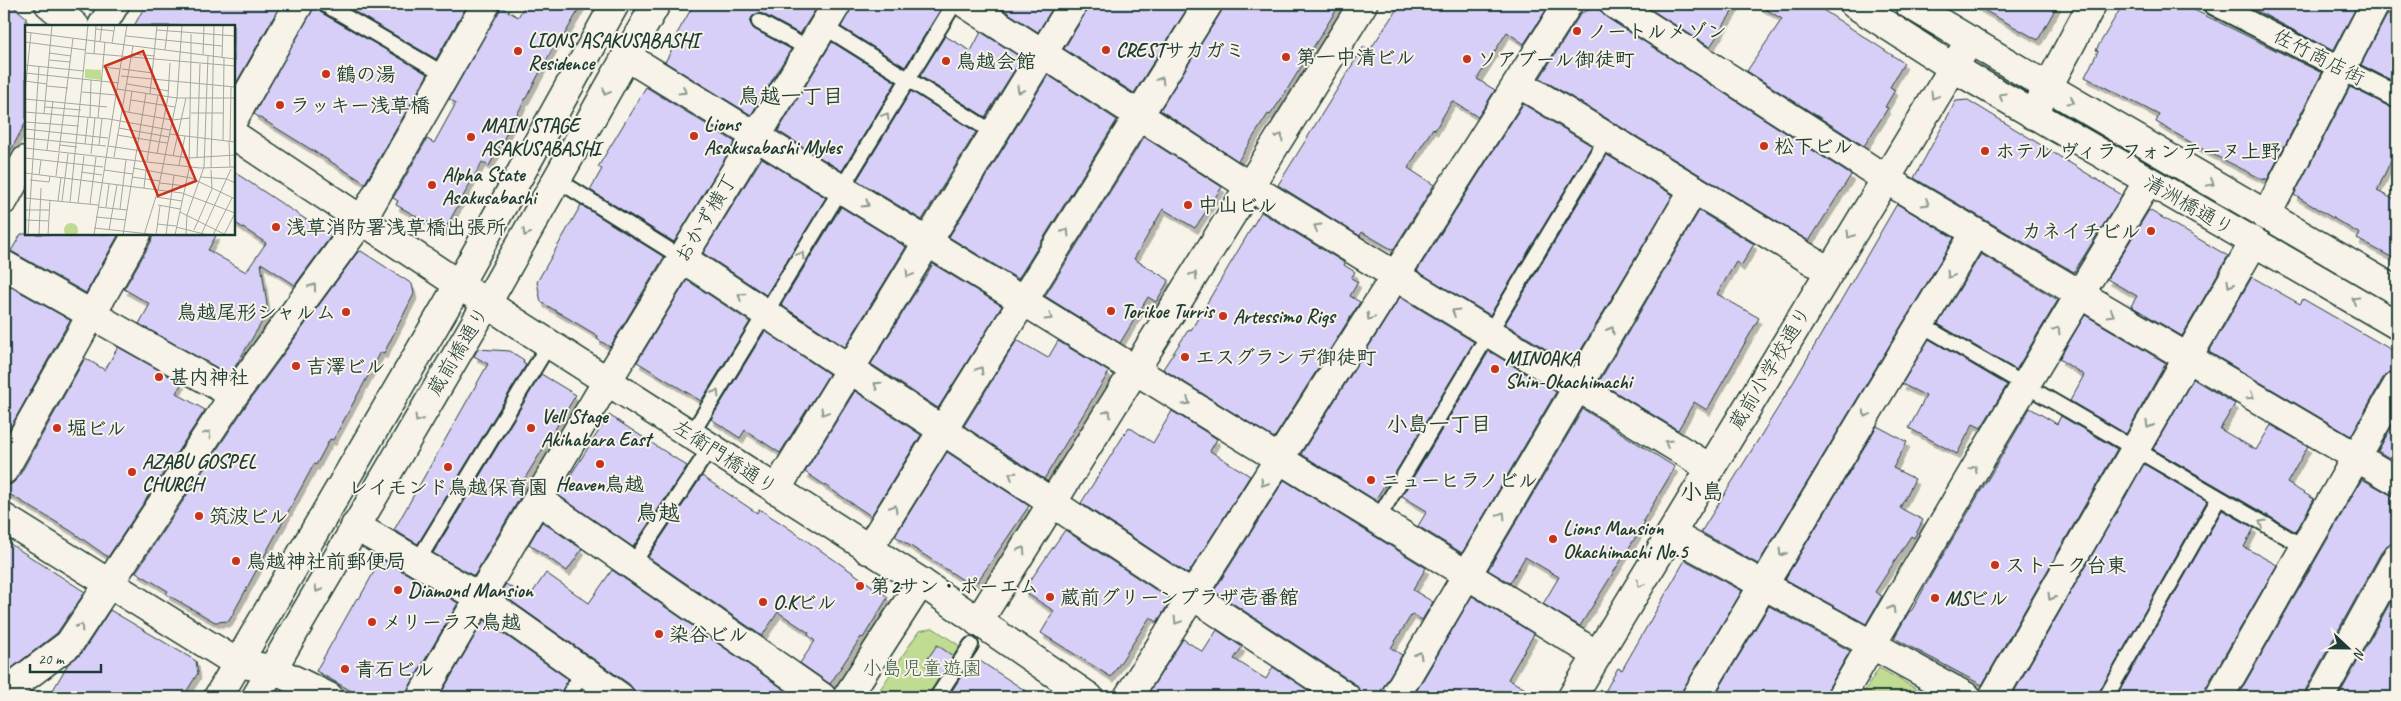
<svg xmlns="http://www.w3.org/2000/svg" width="2401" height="701" font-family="Caveat,'Klee One',sans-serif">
	<defs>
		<filter id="shadow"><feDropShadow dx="3" dy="5.5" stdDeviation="0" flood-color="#0004"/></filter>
	</defs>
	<rect width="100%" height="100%" fill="#f7f3e8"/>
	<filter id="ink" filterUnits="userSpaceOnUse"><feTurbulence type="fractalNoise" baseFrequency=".02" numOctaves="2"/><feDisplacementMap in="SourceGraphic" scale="10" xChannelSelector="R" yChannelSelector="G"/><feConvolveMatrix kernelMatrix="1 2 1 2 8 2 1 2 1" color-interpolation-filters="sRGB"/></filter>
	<g filter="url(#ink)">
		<path fill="#c0db92" stroke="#708c63" d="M933 628 963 648 930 697H875L919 631Z
			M1879 668 1931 697H1861Z"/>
		<path fill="#d8cff8" stroke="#1f3d34" filter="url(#shadow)" d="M4 4H10L26 17V122L4 163Z
			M146 4H281L234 87V26H134Z
			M315 4 320 12 428 74 365 183 254 114Z
			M341 4H468L436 59Z
			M526 4H582L562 39 559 37 489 166 482 162 444 231 396 205 398 201 393 198 427 139 434 143 456 103 449 99 501 7 518 17Z
			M694 4H819L800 34 763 14 758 13 752 17 750 23 754 29 791 49 751 115 665 62 674 46 671 44Z
			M853 4H944L905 67 841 27Z
			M998 4H1055L1038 32 997 6Z
			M1089 4H1190L1134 93 1064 49 1086 12Z
			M1224 4H1340L1280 101 1270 115 1268 114 1238 161 1160 110 1221 12Z
			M1400 4H1550L1524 44 1507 32 1477 79 1495 90 1478 117 1452 101 1435 130 1433 128 1408 168 1434 185 1393 250 1362 232 1360 236 1278 185 1364 46 1370 50Z
			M1642 4H1737L1710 47Z
			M1757 4H1814L1904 63 1890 87 1895 90 1885 107 1888 108 1864 146 1747 71 1782 19Z
			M1973 4H2058L2038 40Z
			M2123 4H2182L2322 73 2267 180 2265 178 2264 180 2204 150 2156 122 2159 115 2085 77 2098 51 2096 50Z
			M2244 4H2358L2333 51Z
			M1599 6 1606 17 1851 175 1809 241 1540 78 1581 13Z
			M2388 13 2397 18V83L2361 65Z
			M981 32 1022 58 985 117 920 76 945 36 971 51Z
			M832 42 896 82 842 171 778 131Z
			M1048 75 1117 120 1018 279 949 237Z
			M646 87 735 142 674 242 590 190 602 169 598 167Z
			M2350 87 2397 109V147L2377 191 2397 201V260L2357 239 2360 234 2294 195Z
			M911 91 976 132 922 220 857 180Z
			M1968 100 2122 195 2074 272 1914 178 1956 101Z
			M1523 104 1592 146 1490 315 1417 271Z
			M1144 137 1222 187 1195 228 1163 209 1134 259 1169 280 1156 302 1148 297 1120 343 1045 296Z
			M1607 155 1673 195 1572 365 1505 324Z
			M762 158 826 198 766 295 703 253Z
			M234 172 331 236 295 285 261 263 268 312 230 375 139 324 150 304 124 289 151 242 153 234H217L208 250 246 272 266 243 234 222Z
			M1897 204 1954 238 1758 564 1701 532 1786 395Z
			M581 205 664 257 610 347 597 339 598 336 541 302 537 282Z
			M841 207 906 247 845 347 781 305Z
			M2149 210 2228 256 2182 336 2131 306 2137 296 2107 279Z
			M1699 211 1754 244 1741 266 1736 262 1717 294 1759 318 1707 410 1694 402 1678 430 1599 382Z
			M1261 212 1345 263 1344 265 1355 272 1351 278 1358 282 1350 296 1360 302 1274 438 1163 369 1189 329 1191 330Z
			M21 234H119L86 293 11 251Z
			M361 251 412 284 414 294 384 353 381 352 333 440 330 439 316 465 314 464 229 621 215 622 166 594 168 591 136 572 247 404 357 253Z
			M1981 254 2058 300 2016 370 1938 324Z
			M933 264 1002 306 938 408 871 364Z
			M2252 277 2300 304 2303 299 2397 353V370L2390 372 2383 378 2351 436 2209 352Z
			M687 280 750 322 701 401 637 362Z
			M4 283 70 320 4 439Z
			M1400 297 1474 342 1387 487 1384 486 1375 500 1301 454Z
			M2085 315 2166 363 2126 434 2070 401 2084 375 2059 359Z
			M765 331 829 374 780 453 745 430 740 438 711 419Z
			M1929 339 2007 385 1981 428 1973 424 1957 454 1909 428 1926 396 1902 384Z
			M1017 340 1048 358 1058 341 1109 372 1044 479 964 426Z
			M118 347 182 383 176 393 205 410 108 557 71 531 4 491V486L12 484 18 478 85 358 105 370Z
			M478 349 510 351 524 360 523 363 526 365 418 544 394 530 488 364 474 356Z
			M1489 351 1556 392 1462 553 1418 526 1427 511 1402 496Z
			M541 374 576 395 517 491 522 494 474 576 433 553Z
			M2193 379 2235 404 2220 429 2256 450 2271 425 2308 446 2287 483 2314 499 2296 532 2153 449Z
			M855 391 921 435 871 516 805 472Z
			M2030 408 2057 424 2061 416 2117 449 1982 685 1894 638 1909 612 1912 610 1933 572Z
			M1583 409 1675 467 1643 521 1645 522 1580 626 1543 604 1559 577 1525 557 1510 583 1488 570Z
			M1172 411 1217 439 1210 451 1250 476 1188 574 1081 503 1129 427 1153 443Z
			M609 415 687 466 633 547 558 495Z
			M2397 417V463L2378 451Z
			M1877 426 1907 442 1893 468 1915 479 1900 508 1923 520 1914 538 1911 536 1875 592 1882 596 1866 624 1785 579Z
			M947 452 1029 506 978 581 966 582 895 536Z
			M2144 464 2207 501 2097 697H2011Z
			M702 476 757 513 759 509 784 525 888 597 863 638 861 637 830 684 800 663 815 641 808 635 809 633 778 612 762 636 648 557Z
			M2362 479 2389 494 2397 497V535L2393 542 2383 549 2306 689 2304 697H2237Z
			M1284 480 1426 568 1413 590 1433 602 1422 620 1412 614 1391 648 1402 655 1382 689 1379 697H1362L1360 690 1355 684 1214 591Z
			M2222 510 2254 528 2244 547 2277 565 2205 689 2203 697H2116Z
			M542 522 582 549 567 571 529 544Z
			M1065 530 1171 600 1157 622 1150 617 1111 677 1041 633 1054 611 1023 591Z
			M4 540 85 592 57 633 4 674Z
			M381 559 458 603 408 689 405 697H362L316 671 357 598 359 599Z
			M1685 560 1742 591 1683 689 1680 697H1602L1618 668 1622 670Z
			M612 570 795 697H635L634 690 629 684 500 593 506 584 528 599 546 573 589 603Z
			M1472 596 1534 634 1508 679 1539 697H1413Z
			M2391 601 2397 604V697H2338Z
			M1769 606 1850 651 1828 689 1825 697H1714Z
			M110 610 196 661 198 673 183 697H49L68 664 82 653Z
			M484 620 568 679 559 697H439Z
			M1217 630 1242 647 1234 659 1266 679 1273 667 1318 697H1146L1183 639 1203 652Z
			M937 645 953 656 941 675 924 664Z
			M980 661 1035 697H948L970 662Z"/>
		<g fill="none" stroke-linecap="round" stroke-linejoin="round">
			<defs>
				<path id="service" d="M324 4 446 75
					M759 22 809 49
					M823 26 994 133
					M556 179 682 258
					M1920 324 2304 547
					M691 435 954 4
					M1377 520 1607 137
					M417 562 549 344
					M632 565 710 448
					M568 697 583 671
					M937 697 971 645
					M2106 697 2219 498"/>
				<path id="pedestrian" d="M2214 4 2397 97"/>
				<path id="minor" d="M966 4 1249 186 1710 468
					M1614 4 1900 188 2397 481
					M102 26 115 4
					M626 56 1597 655
					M1518 83 1829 271
					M2033 115 2092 4
					M234 118 299 4
					M4 200 26 160
					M2266 216 2375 4
					M682 258 1346 697
					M4 265 234 395
					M4 470 137 234
					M776 490 1073 4
					M537 499 822 697
					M4 518 237 663 272 669 329 697
					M355 526 479 597 620 697
					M1671 534 1967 697
					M868 550 1208 4
					M978 622 1363 4
					M4 693 69 644 234 395 362 220 486 4
					M421 697 597 398 837 4
					M847 697 921 582
					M1128 697 1568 4
					M1395 697 1694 189
					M1696 697 1975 233
					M1841 697 1979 462 2148 181
					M1993 697 2254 242
					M2219 697 2397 386
					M2320 697 2397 557"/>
				<path id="tertiary" d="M49 4 75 26
					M1854 4 1952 67 2397 325
					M1909 4 2048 87 2397 291
					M234 135 512 320 921 582 1089 697
					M1572 697 1970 40"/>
				<path id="primary" d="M218 697 459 284 615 4
					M256 697 487 303 656 4"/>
			</defs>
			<use href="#service" stroke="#1f3d34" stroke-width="18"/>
			<use href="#pedestrian" stroke="#1f3d34" stroke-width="25"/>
			<use href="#minor" stroke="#1f3d34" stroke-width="31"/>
			<use href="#tertiary" stroke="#1f3d34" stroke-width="31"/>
			<use href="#primary" stroke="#1f3d34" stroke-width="31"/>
			<use href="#service" stroke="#f7f3e8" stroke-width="14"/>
			<use href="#pedestrian" stroke="#f7f3e8" stroke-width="21"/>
			<use href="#minor" stroke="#f7f3e8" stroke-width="28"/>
			<use href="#tertiary" stroke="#f7f3e8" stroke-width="28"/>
			<use href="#primary" stroke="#f7f3e8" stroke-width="28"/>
		</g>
		<defs><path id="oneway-chevron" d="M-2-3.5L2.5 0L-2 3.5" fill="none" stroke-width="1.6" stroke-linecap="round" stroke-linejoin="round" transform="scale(1.25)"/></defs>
		<g stroke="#8b988e">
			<use href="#oneway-chevron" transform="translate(1161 80) rotate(-58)"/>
			<use href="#oneway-chevron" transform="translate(1020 90) rotate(121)"/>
			<use href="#oneway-chevron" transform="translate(683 91) rotate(32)"/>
			<use href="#oneway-chevron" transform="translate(606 92) rotate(119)"/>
			<use href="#oneway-chevron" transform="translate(1934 96) rotate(121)"/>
			<use href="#oneway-chevron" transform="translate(2002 96) rotate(-149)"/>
			<use href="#oneway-chevron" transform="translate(2071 101) rotate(30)"/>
			<use href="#oneway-chevron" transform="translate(886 116) rotate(-59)"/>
			<use href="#oneway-chevron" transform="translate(1280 137) rotate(-58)"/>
			<use href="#oneway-chevron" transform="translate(2211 183) rotate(30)"/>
			<use href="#oneway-chevron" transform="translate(1926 203) rotate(31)"/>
			<use href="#oneway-chevron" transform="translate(866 204) rotate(32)"/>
			<use href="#oneway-chevron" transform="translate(1317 227) rotate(-149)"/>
			<use href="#oneway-chevron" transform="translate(1066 232) rotate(-58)"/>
			<use href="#oneway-chevron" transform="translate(526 233) rotate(119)"/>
			<use href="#oneway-chevron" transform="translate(1850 235) rotate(121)"/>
			<use href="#oneway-chevron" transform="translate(801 255) rotate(-59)"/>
			<use href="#oneway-chevron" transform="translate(909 274) rotate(121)"/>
			<use href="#oneway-chevron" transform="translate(1194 275) rotate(-58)"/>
			<use href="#oneway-chevron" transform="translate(1950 275) rotate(121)"/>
			<use href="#oneway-chevron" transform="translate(2230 284) rotate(120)"/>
			<use href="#oneway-chevron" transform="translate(313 287) rotate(-54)"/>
			<use href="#oneway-chevron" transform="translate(741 296) rotate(-147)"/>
			<use href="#oneway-chevron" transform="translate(2355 300) rotate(-150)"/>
			<use href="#oneway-chevron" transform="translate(1455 312) rotate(-149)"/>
			<use href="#oneway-chevron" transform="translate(2111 314) rotate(30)"/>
			<use href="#oneway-chevron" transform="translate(1049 317) rotate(32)"/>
			<use href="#oneway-chevron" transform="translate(1370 317) rotate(122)"/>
			<use href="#oneway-chevron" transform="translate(1611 330) rotate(-60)"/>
			<use href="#oneway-chevron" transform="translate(2057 330) rotate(-59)"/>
			<use href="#oneway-chevron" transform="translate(980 370) rotate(-58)"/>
			<use href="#oneway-chevron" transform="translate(877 385) rotate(-147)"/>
			<use href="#oneway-chevron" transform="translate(716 393) rotate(-58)"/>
			<use href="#oneway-chevron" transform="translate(2251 396) rotate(30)"/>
			<use href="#oneway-chevron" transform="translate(1187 402) rotate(32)"/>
			<use href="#oneway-chevron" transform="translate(824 412) rotate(121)"/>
			<use href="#oneway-chevron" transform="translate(1108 413) rotate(-58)"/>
			<use href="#oneway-chevron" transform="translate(1866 414) rotate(121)"/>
			<use href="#oneway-chevron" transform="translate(418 419) rotate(121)"/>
			<use href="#oneway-chevron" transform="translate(2149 425) rotate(120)"/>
			<use href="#oneway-chevron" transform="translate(208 434) rotate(-56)"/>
			<use href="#oneway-chevron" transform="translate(1668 443) rotate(-148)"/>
			<use href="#oneway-chevron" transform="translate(1974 469) rotate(-60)"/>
			<use href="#oneway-chevron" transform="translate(1012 475) rotate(-147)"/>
			<use href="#oneway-chevron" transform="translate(1264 483) rotate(122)"/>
			<use href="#oneway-chevron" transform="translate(894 508) rotate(-58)"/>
			<use href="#oneway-chevron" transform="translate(1502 515) rotate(-59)"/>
			<use href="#oneway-chevron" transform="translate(2262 523) rotate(-150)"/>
			<use href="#oneway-chevron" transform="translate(1022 550) rotate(-58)"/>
			<use href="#oneway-chevron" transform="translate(1782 553) rotate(121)"/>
			<use href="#oneway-chevron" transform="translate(1640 584) rotate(121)"/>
			<use href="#oneway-chevron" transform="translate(318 589) rotate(120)"/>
			<use href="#oneway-chevron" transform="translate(2051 597) rotate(120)"/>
			<use href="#oneway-chevron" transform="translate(1892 609) rotate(-60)"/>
			<use href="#oneway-chevron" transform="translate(1177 621) rotate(122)"/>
			<use href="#oneway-chevron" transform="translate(80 627) rotate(-57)"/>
			<use href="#oneway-chevron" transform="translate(1419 655) rotate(-60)"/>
		</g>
	</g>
	<g fill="#c8321e" stroke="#f7f3e8" stroke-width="2">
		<circle cx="1577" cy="31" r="5"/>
		<circle cx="1106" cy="50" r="5"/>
		<circle cx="518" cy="51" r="5"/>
		<circle cx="1286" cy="57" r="5"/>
		<circle cx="1467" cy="59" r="5"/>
		<circle cx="946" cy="61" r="5"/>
		<circle cx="326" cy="74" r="5"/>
		<circle cx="280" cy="105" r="5"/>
		<circle cx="694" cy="136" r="5"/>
		<circle cx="471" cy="137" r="5"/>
		<circle cx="1764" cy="146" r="5"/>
		<circle cx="1985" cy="151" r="5"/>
		<circle cx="432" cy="185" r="5"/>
		<circle cx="1188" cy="205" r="5"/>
		<circle cx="276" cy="227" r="5"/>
		<circle cx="2151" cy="231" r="5"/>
		<circle cx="1111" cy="311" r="5"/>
		<circle cx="346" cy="312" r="5"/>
		<circle cx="1223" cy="316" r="5"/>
		<circle cx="1185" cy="357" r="5"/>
		<circle cx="296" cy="366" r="5"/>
		<circle cx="1495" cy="369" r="5"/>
		<circle cx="159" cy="377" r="5"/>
		<circle cx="57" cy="428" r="5"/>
		<circle cx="531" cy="428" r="5"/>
		<circle cx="600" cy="464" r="5"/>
		<circle cx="448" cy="467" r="5"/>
		<circle cx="132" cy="472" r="5"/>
		<circle cx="1371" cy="480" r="5"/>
		<circle cx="199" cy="516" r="5"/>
		<circle cx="1553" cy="539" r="5"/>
		<circle cx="236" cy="561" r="5"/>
		<circle cx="1995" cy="565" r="5"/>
		<circle cx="860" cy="586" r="5"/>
		<circle cx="398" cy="590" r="5"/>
		<circle cx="1050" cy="597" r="5"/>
		<circle cx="1935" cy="598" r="5"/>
		<circle cx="763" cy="602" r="5"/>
		<circle cx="372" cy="622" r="5"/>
		<circle cx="659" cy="634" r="5"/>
		<circle cx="345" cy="669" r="5"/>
	</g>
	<g text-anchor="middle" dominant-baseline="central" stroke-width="4" stroke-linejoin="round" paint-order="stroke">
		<g font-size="20" font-weight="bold" fill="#1f3d34" stroke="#f7f3e8" text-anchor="start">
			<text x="1587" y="31">ノートルメゾン</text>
			<text x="528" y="40">LIONS ASAKUSABASHI<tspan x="528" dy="23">Residence</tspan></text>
			<text x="1116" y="50">CRESTサカガミ</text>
			<text x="1296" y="57">第一中清ビル</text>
			<text x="1477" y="59">ソアブール御徒町</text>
			<text x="956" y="61">鳥越会館</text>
			<text x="336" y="74">鶴の湯</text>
			<text x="290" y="105">ラッキー浅草橋</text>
			<text x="704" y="124">Lions<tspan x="704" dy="23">Asakusabashi Myles</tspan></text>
			<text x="481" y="125">MAIN STAGE<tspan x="481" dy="23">ASAKUSABASHI</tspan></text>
			<text x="1774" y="146">松下ビル</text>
			<text x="1995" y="151">ホテル ヴィラ フォンテーヌ上野</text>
			<text x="442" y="174">Alpha State<tspan x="442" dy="23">Asakusabashi</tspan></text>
			<text x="1198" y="205">中山ビル</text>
			<text x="286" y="227">浅草消防署浅草橋出張所</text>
			<text x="2141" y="231" text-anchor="end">カネイチビル</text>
			<text x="1121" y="311">Torikoe Turris</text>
			<text x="336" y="312" text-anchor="end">鳥越尾形シャルム</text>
			<text x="1233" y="316">Artessimo Rigs</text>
			<text x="1195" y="357">エスグランデ御徒町</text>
			<text x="1505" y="358">MINOAKA<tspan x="1505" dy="23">Shin-Okachimachi</tspan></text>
			<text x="306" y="366">吉澤ビル</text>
			<text x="169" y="377">甚内神社</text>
			<text x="541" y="416">Vell Stage<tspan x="541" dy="23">Akihabara East</tspan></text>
			<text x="67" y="428">堀ビル</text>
			<text x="142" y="461">AZABU GOSPEL<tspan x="142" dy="23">CHURCH</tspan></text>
			<text x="1381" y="480">ニューヒラノビル</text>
			<text x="600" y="484" text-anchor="middle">Heaven鳥越</text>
			<text x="448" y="487" text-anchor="middle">レイモンド鳥越保育園</text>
			<text x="209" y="516">筑波ビル</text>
			<text x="1563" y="528">Lions Mansion<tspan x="1563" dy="23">Okachimachi No.5</tspan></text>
			<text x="246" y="561">鳥越神社前郵便局</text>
			<text x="2005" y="565">ストーク台東</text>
			<text x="870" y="586">第2サン・ポーエム</text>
			<text x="408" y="590">Diamond Mansion</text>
			<text x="1060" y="597">蔵前グリーンプラザ壱番館</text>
			<text x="1945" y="598">MSビル</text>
			<text x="773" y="602">O.Kビル</text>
			<text x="382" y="622">メリーラス鳥越</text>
			<text x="669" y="634">染谷ビル</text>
			<text x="355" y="669">青石ビル</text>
		</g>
		<g font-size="20" fill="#1f3d34" stroke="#f7f3e8">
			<text transform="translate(2319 57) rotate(27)">佐竹商店街</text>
			<text transform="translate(2189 205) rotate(30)">清洲橋通り</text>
			<text transform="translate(706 218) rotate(-59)">おかず横丁</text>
			<text transform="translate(458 351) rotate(-59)">蔵前橋通り</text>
			<text transform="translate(1770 368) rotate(-59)">蔵前小学校通り</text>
			<text transform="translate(725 457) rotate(33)">左衛門橋通り</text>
		</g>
		<g font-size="20" fill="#3f5d47" stroke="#f7f3e8">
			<text x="922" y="668">小島児童遊園</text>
		</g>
		<g font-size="21" font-weight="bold" fill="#1f3d34" stroke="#f7f3e8">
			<text x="791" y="96">鳥越一丁目</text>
			<text x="1439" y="424">小島一丁目</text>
		</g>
		<g font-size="22" font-weight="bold" fill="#1f3d34" stroke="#f7f3e8">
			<text x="1702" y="492">小島</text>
			<text x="658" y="513">鳥越</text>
		</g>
	</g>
	<g transform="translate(25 25)">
		<rect width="210" height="210" fill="#f7f3e8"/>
		<path d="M60 44 76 45V55L60 53ZM39 205a7 7 0 1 1 14 0a7 7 0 1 1-14 0Z" fill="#c0db92"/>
		<path fill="none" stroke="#a1aaa0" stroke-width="1" d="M71 4 89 6M132 5 210 11M0 7 210 34M166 9V28M101 11 197 21M0 17 61 25M75 17 77 0M87 18 90 0M140 25 143 0M24 28 46 31M61 28 210 41M69 29 71 0M107 29 130 31M178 30 179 0M197 33 198 0M24 35 45 37M0 40 59 46M77 42 95 44M97 44 128 48M0 48 94 58M96 51 210 62M0 56 22 59M102 59 144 66M21 61 43 63M92 64 152 73H210M0 67 6 8M57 67 91 70M125 69 132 0M0 74 82 82M106 75 150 82M20 82 56 85M97 86 147 95 165 93M0 87 84 94 145 105M104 87 107 66M166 88H198M19 89 27 0M65 93 66 55M73 93 80 17M0 97 54 101M94 103 144 112M0 104 83 113M144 109 210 117M92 110 142 118M0 113 81 121M198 115 199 33M204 116 205 142M205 116 206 62M60 119 63 92M35 120 52 122M74 120 77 93M83 121 164 133 210 130M0 123 175 143 210 142M22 125 28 76M34 126 48 13M66 129 70 93M132 129 143 72 145 38M148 131 161 73M89 132 108 21M0 133 78 142M172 133 175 39M122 136 133 70M154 140 160 111M108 143 166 153 210 174M186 143 189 0M79 145 108 149M56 147 77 150M0 148 157 168 210 188M14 150 16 135M31 151 34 128M107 152 135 156M175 152 202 154 210 158M5 155 24 157 25 151M135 158 161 161M119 163 121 145M131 172 157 176M0 173 73 180M33 176 36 152M37 176 43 129M45 177 63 0M53 178 59 131M65 179 71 132M133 180 155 184M73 182 102 185M81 182 84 159M95 184 101 135M0 185H24M155 187 199 209M71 192 101 195M0 195 24 196M132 199 151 201M151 202 183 210M69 203 134 210M84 205 92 160M169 205 187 164 186 145M3 210 14 41M14 210 16 163M23 210 25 175M69 210 102 0M98 210 121 68M119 210 133 165 152 73 157 0M131 210 135 181M141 210 149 150M150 210 164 144 166 28M161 210 162 190 179 142 183 31M176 210 206 144M188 210 207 173M199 210 210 188"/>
		<path fill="#c8321e" fill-opacity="0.15" stroke="#c8321e" stroke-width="2.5" d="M118 26 171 156 133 171 80 41Z"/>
		<rect width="210" height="210" fill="none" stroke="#1f3d34" stroke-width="2.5"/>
	</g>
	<rect width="2401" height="701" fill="none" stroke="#f7f3e8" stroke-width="20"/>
	<rect x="10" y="10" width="2381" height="681" fill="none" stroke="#1f3d34" stroke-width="2" filter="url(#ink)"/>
	<g transform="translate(2348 648) rotate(112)" stroke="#f7f3e8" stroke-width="4" paint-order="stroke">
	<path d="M0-4L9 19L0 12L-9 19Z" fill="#1f3d34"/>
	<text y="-8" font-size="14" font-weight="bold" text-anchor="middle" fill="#1f3d34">N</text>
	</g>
	<path d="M30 664v8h71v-8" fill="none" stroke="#1f3d34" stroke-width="2.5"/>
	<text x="38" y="664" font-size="15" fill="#1f3d34" stroke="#f7f3e8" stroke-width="4" paint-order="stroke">20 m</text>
</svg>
